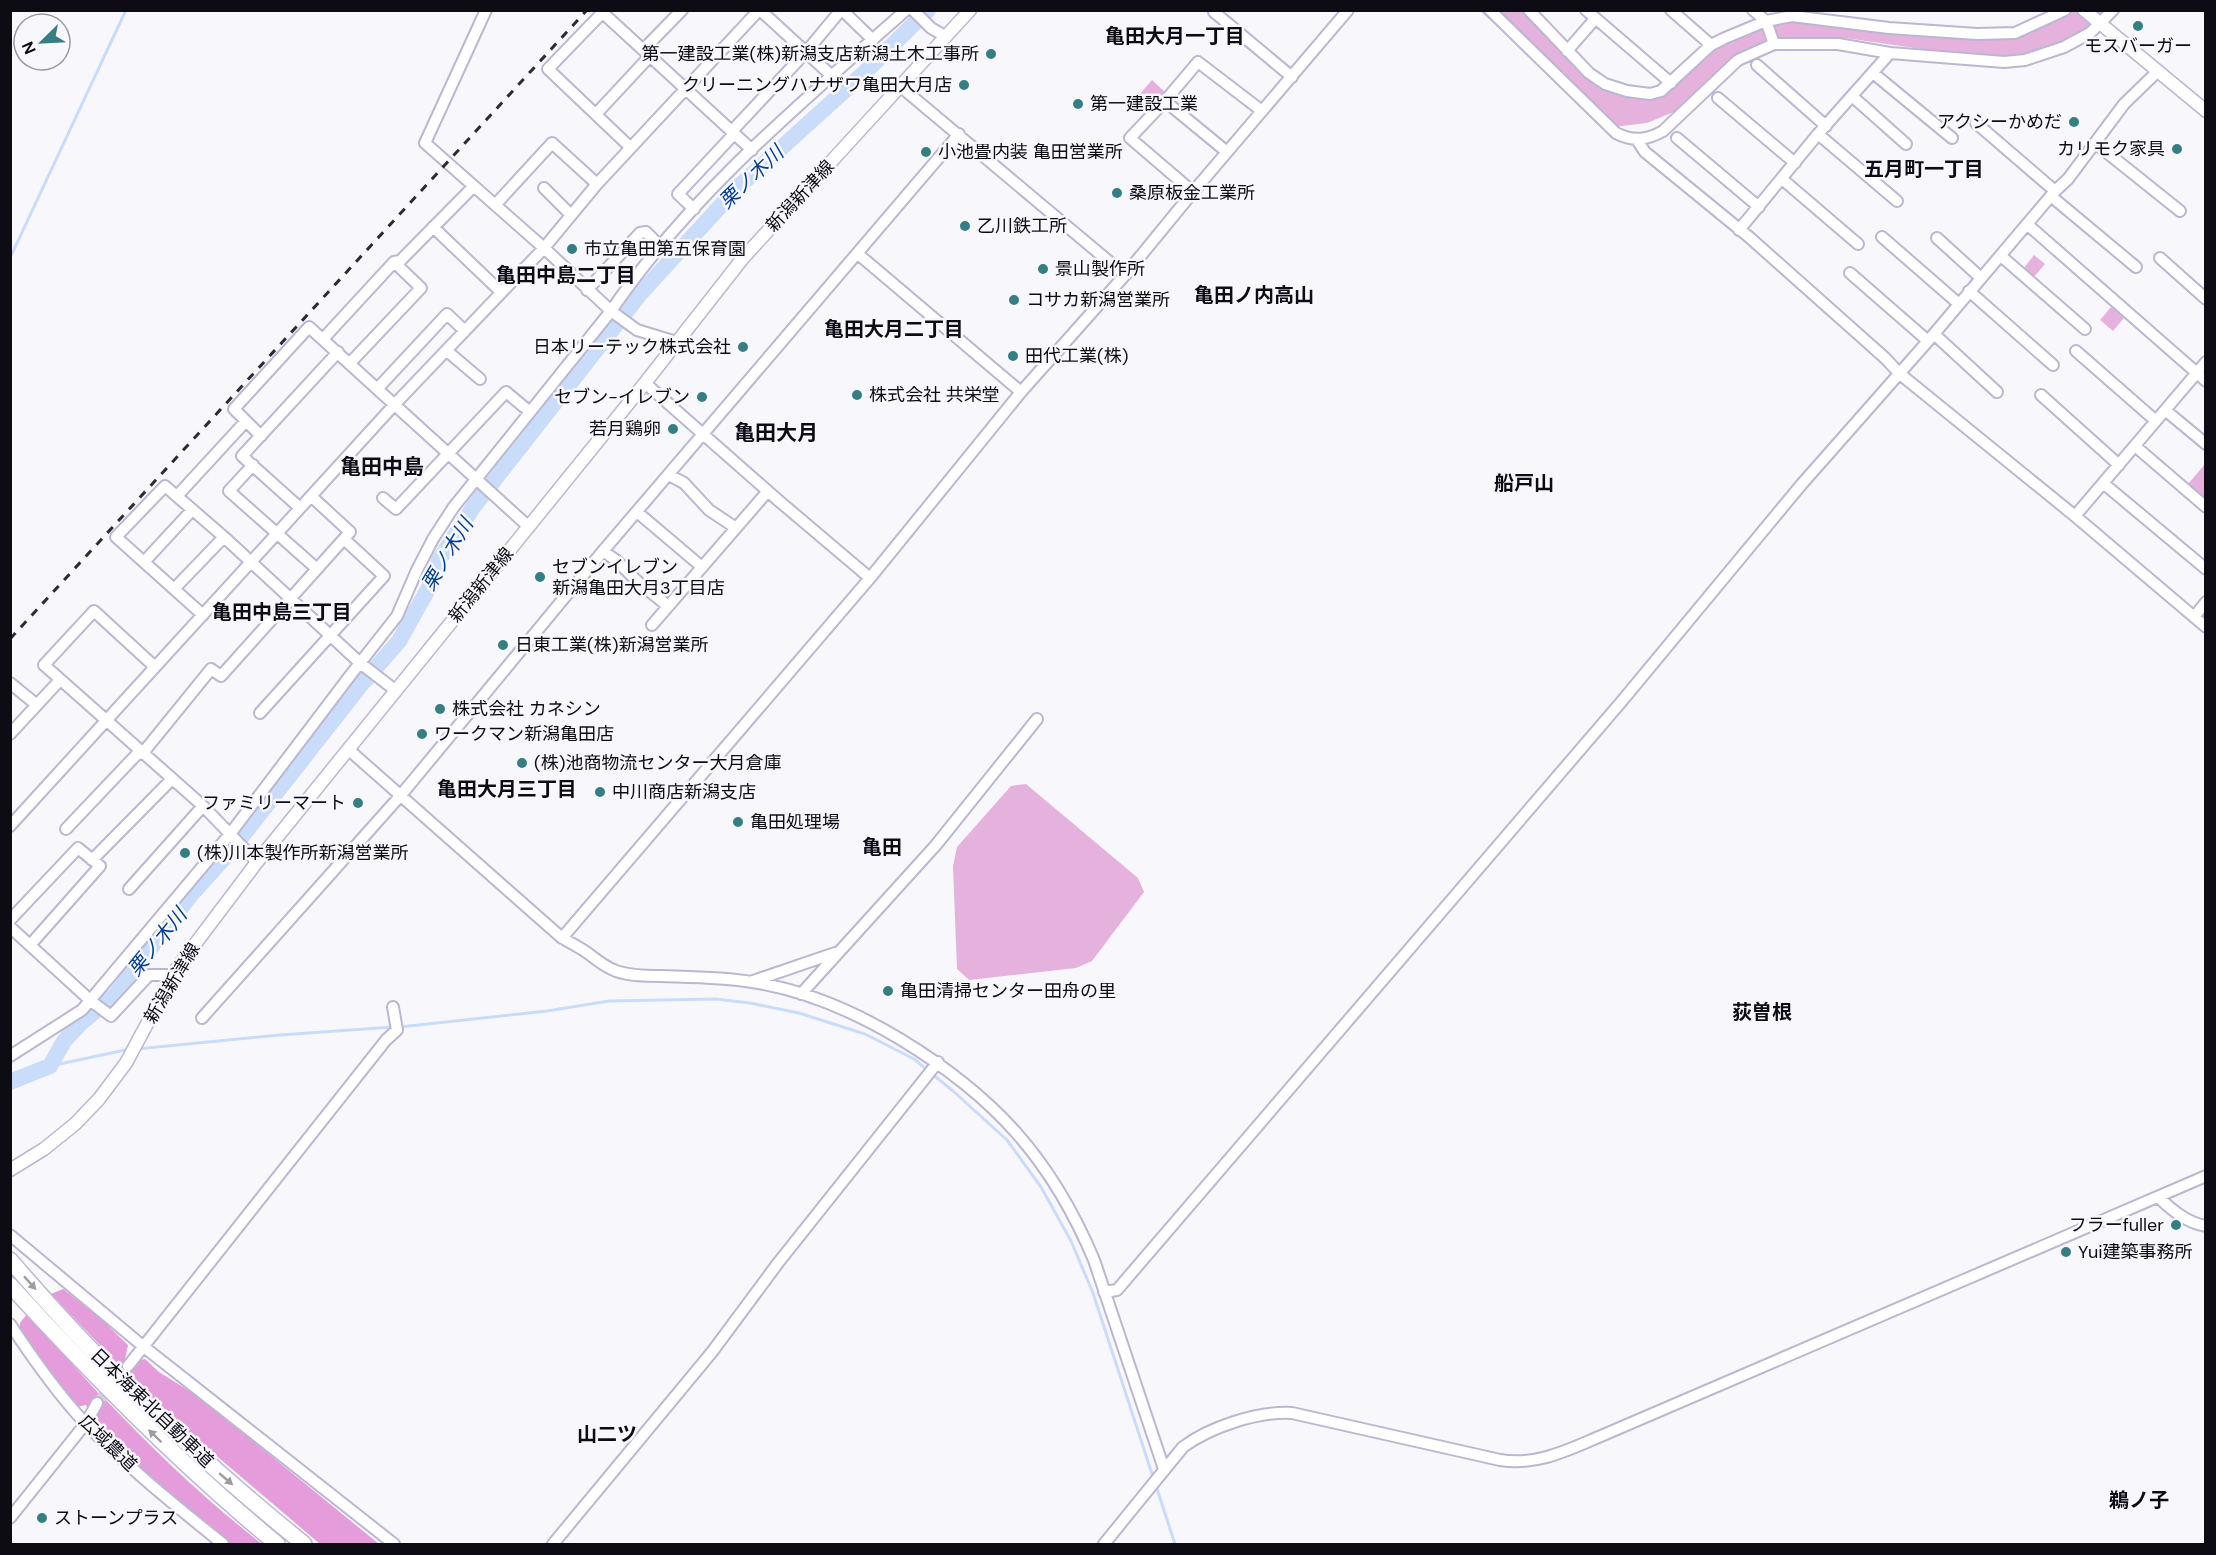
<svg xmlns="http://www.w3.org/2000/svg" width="2216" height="1555" font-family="'DM Sans','Noto Sans JP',sans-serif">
	<rect width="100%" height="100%" fill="#f8f7fc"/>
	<path fill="#e4b2dd" d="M1480 11H1523L1594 80 1610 90 1644 99 1667 93 1724 42 1773 24 1804 21 2016 36 2073 11H2105L2089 28 2045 49 2021 55 1977 57 1845 38 1782 39 1730 62 1676 111 1647 123 1605 128 1558 80Z
		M1152 80 1166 93 1153 108 1139 95Z
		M2034 255 2045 264 2033 278 2023 269Z
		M2111 307 2124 318 2113 331 2100 320Z
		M2205 464V498L2188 484Z
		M1026 784 1138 878 1144 892 1092 961 1076 968 969 980 957 969 953 866 957 847 1011 786Z"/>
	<path fill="#e49cdb" d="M63 1289 98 1316 128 1345 123 1369 51 1294Z
		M27 1314 101 1396 90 1412 86 1405 75 1407 70 1403 68 1394 56 1380 53 1381 20 1332V1323Z
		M145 1359 159 1372 191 1392 237 1428 379 1544H320L179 1424 128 1373 139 1360Z
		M105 1399C154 1451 206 1500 262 1544H229L195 1519 191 1510 172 1499 167 1491 149 1479 98 1432 92 1420 95 1412Z"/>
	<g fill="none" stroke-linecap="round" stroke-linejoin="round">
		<path stroke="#c9ddfb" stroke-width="3" d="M10 258 126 10
			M400 1027 547 1011 609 1001 716 999 750 1003 799 1013 865 1034 914 1059 953 1091 1007 1140 1041 1187 1071 1241 1093 1293 1153 1477
			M137 1049 280 1035 393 1027
			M50 1066 130 1049
			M1156 1486 1175 1544"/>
		<path stroke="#c9ddfb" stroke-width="16" d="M10 1082 50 1066 64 1041 82 1022 115 995 191 895 229 853 360 686 399 641 431 584 439 560 474 506 640 294 737 188 864 73 928 10"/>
		<path stroke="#d5d4d9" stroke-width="10" stroke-dasharray="10 5" stroke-linecap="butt" d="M97 1403 128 1366"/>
		<defs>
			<path id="minor" d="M486 10 425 143 544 248 611 311 637 330 676 342
				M605 10 548 69 630 147
				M760 10 833 77
				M842 10 873 40
				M913 10 931 28 945 36
				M1490 10 1616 133C1633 142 1647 140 1663 131L1738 60 1774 44H1838L1890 53 2004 62 2025 60 2064 47 2090 33 2113 10
				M1529 10 1589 73 1605 84 1627 91 1650 94 1661 91 1711 45 1725 38 1766 21 1792 16 1889 28 1977 34 2015 33 2065 10
				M1586 10 1671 83
				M1671 10 1711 45
				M1753 10 1766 21 1774 44
				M1214 12 1292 77
				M603 13 752 150
				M643 50 682 10
				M1567 51 1595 19
				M1757 65 1826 126
				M1873 73 1952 138
				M901 87 1125 275
				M1852 96 1906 144
				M1718 98 1795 163
				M1165 101 1227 152
				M596 114 650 56
				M1976 123 2055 191
				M732 131 806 52 841 10
				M1818 134 1897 201
				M1677 138 1759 207
				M1637 140 1645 152 1749 237 1885 358 1900 374 2075 516 2206 627
				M2095 143 2180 211
				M1782 179 1858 244
				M544 188 571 215
				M1193 192 1130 138 1165 101 1198 62 1262 111
				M2052 197 2136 267
				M496 204 552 143 597 184
				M694 209 678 194 734 134
				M2028 225 2206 381
				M433 227 501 292
				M1739 230 1818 134 1890 53
				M1882 237 1959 304
				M1937 238 1981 278
				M858 254 1021 392
				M2001 256 2085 329
				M2160 258 2206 299
				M1850 273 1928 341
				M587 290 640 233 646 232 661 247
				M1969 291 2053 365
				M1934 334 1997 392
				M323 339 394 262 400 261 474 186
				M447 351 480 379
				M2076 351 2156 421
				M350 363 421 288 394 262
				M645 383 779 501 870 578
				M378 388 447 314 465 331
				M2041 395 2119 465
				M2165 410 2206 444
				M261 436 234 409 309 327 529 527
				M2135 446 2206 507
				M253 465 229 491 317 569
				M669 475 684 483 709 510 736 528
				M2103 483 2206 569
				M177 496 246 421
				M383 498 396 509 506 392 530 412
				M300 508 242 456 338 352
				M637 512 702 567
				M2075 516 2206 362
				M603 551 617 561 638 582 668 606
				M144 562 192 510
				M174 589 224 537
				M203 615 116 537 165 486 224 537 360 663 395 690
				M2194 617 2206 602
				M652 625 768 491
				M155 667 94 611 44 665 203 806 257 862
				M10 683 37 705
				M260 713 384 576 344 539
				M10 734 60 680
				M349 750 562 938C571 943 581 948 589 954 598 961 605 967 616 971 630 976 647 976 661 976 691 977 722 977 752 982 804 990 855 1012 900 1039 994 1096 1051 1158 1094 1260L1164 1469
				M142 754 211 669 221 676 350 532 311 496
				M10 826 395 404 544 248 597 184 759 10
				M66 829 140 751
				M92 860 172 779
				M129 889 203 806
				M10 920 78 848 100 866 31 944
				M10 927 91 1001 111 1016 149 975H173
				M562 938 870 578 1021 392 1125 275 1193 192 1348 10
				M753 981 835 953
				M801 994 936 845 1037 719
				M202 1018 401 795 603 551 959 134
				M10 1056 82 1010 230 834 349 677 397 616 417 570 433 539 453 508 611 311C690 195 801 103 906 10
				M2158 1197C2172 1210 2187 1223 2206 1226
				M10 1235 144 1347 394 1544
				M1104 1292 1117 1290 1622 701 1801 485 1928 341 2055 191 2068 179 2124 104 2158 71
				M10 1324C33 1359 57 1393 85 1423 127 1467 176 1506 223 1544
				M128 1366 386 1040 397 1030 393 1007
				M10 1518 86 1423 97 1403
				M553 1544 712 1352 778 1263 938 1062
				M1104 1544 1183 1447C1210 1427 1258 1411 1292 1413L1500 1460C1537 1466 1568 1450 1601 1436L2206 1176"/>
			<path id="major" d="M2084 10 2206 111
				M10 1170 44 1149 75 1124 99 1099 126 1063 177 968 257 862 645 383 743 258 970 10"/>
			<path id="highway" d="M10 1260C99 1364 198 1459 304 1544
				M10 1285C94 1377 181 1465 277 1544"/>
		</defs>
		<use href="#minor" stroke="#bcb7d1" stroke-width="14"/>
		<use href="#major" stroke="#bcb7d1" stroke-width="15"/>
		<use href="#highway" stroke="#bcb7d1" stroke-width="18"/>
		<use href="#minor" stroke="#fff" stroke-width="10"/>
		<use href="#major" stroke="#fff" stroke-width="12"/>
		<use href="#highway" stroke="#fff" stroke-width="15"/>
		<path stroke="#2c2a33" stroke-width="3" stroke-dasharray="8 8" stroke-linecap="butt" d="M10 639 587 10"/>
	</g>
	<defs><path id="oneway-solid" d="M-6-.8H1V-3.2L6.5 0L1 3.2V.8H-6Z" transform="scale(1.5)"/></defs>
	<g fill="#9e9da1">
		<use href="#oneway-solid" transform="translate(30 1283) rotate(48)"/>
		<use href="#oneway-solid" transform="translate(155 1436) rotate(-136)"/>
		<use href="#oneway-solid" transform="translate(226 1479) rotate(41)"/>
	</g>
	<g fill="#357e84" stroke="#f8f7fc" stroke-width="2">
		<circle cx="2138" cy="26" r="6"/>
		<circle cx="991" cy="54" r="6"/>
		<circle cx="964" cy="85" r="6"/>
		<circle cx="1078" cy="104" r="6"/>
		<circle cx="2074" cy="122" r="6"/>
		<circle cx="2177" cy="149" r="6"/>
		<circle cx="926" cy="152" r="6"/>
		<circle cx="1117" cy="193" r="6"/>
		<circle cx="965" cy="226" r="6"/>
		<circle cx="572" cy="249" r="6"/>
		<circle cx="1043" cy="269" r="6"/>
		<circle cx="1014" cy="300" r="6"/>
		<circle cx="743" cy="347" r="6"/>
		<circle cx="1013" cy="356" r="6"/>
		<circle cx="857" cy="395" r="6"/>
		<circle cx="702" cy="397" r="6"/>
		<circle cx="673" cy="429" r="6"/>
		<circle cx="540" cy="577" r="6"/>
		<circle cx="503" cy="645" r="6"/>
		<circle cx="440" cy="709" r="6"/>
		<circle cx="422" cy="734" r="6"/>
		<circle cx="522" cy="763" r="6"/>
		<circle cx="600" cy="792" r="6"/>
		<circle cx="358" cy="803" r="6"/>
		<circle cx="738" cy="822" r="6"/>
		<circle cx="185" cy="853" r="6"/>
		<circle cx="888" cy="991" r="6"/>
		<circle cx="2176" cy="1225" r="6"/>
		<circle cx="2066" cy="1252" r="6"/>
		<circle cx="42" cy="1518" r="6"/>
	</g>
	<g text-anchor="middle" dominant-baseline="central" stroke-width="5" stroke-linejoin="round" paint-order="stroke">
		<g font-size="18" fill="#0d0b14" stroke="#f8f7fc" text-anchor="start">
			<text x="2138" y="46" text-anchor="middle">モスバーガー</text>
			<text x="979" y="54" text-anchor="end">第一建設工業(株)新潟支店新潟土木工事所</text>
			<text x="952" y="85" text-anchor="end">クリーニングハナザワ亀田大月店</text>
			<text x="1090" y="104">第一建設工業</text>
			<text x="2062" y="122" text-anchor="end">アクシーかめだ</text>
			<text x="2165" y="149" text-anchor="end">カリモク家具</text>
			<text x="938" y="152">小池畳内装 亀田営業所</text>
			<text x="1129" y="193">桑原板金工業所</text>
			<text x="977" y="226">乙川鉄工所</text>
			<text x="584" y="249">市立亀田第五保育園</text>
			<text x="1055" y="269">景山製作所</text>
			<text x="1026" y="300">コサカ新潟営業所</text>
			<text x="731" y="347" text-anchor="end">日本リーテック株式会社</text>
			<text x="1025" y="356">田代工業(株)</text>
			<text x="869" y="395">株式会社 共栄堂</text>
			<text x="690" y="397" text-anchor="end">セブン-イレブン</text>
			<text x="661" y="429" text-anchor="end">若月鶏卵</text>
			<text x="552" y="567">セブンイレブン<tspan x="552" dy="21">新潟亀田大月3丁目店</tspan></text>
			<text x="515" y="645">日東工業(株)新潟営業所</text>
			<text x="452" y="709">株式会社 カネシン</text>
			<text x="434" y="734">ワークマン新潟亀田店</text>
			<text x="534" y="763">(株)池商物流センター大月倉庫</text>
			<text x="612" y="792">中川商店新潟支店</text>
			<text x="346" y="803" text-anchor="end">ファミリーマート</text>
			<text x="750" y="822">亀田処理場</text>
			<text x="197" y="853">(株)川本製作所新潟営業所</text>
			<text x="900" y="991">亀田清掃センター田舟の里</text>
			<text x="2164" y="1225" text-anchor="end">フラーfuller</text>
			<text x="2078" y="1252">Yui建築事務所</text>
			<text x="54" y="1518">ストーンプラス</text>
		</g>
		<g font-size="18" fill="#0d0b14" stroke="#f8f7fc">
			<text transform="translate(800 196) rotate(-47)">新潟新津線</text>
			<text transform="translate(481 585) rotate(-51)">新潟新津線</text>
			<text transform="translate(172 983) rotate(-59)">新潟新津線</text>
			<text transform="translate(152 1408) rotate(44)">日本海東北自動車道</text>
			<text transform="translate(108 1443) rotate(44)">広域農道</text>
		</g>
		<g font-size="20" font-weight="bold" fill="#0d0b14" stroke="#f8f7fc">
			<text x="1175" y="36">亀田大月一丁目</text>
			<text x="1924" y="169">五月町一丁目</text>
			<text x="566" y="275">亀田中島二丁目</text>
			<text x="1254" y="295">亀田ノ内高山</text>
			<text x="894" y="329">亀田大月二丁目</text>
			<text x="1524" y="483">船戸山</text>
			<text x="282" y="612">亀田中島三丁目</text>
			<text x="507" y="789">亀田大月三丁目</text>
			<text x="882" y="847">亀田</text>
			<text x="1762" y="1012">荻曽根</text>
			<text x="607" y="1434">山二ツ</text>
			<text x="2139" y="1500">鵜ノ子</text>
		</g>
		<g font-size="20" font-style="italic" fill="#003f91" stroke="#f8f7fc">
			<text transform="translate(751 177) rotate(-44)">栗ノ木川</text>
			<text transform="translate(447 554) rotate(-59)">栗ノ木川</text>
			<text transform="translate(157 942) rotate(-51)">栗ノ木川</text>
		</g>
		<g font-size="21" font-weight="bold" fill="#0d0b14" stroke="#f8f7fc">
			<text x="776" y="433">亀田大月</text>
			<text x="382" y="467">亀田中島</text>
		</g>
	</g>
	<rect width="2216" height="1555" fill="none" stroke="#0d0b14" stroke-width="24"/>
	<g transform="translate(42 42) rotate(246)"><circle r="28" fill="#f8f7fc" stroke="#9a999f" stroke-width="1.5"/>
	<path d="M0-4.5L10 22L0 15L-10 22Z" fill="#357e84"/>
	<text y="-9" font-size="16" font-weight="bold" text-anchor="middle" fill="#0d0b14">N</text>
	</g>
</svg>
